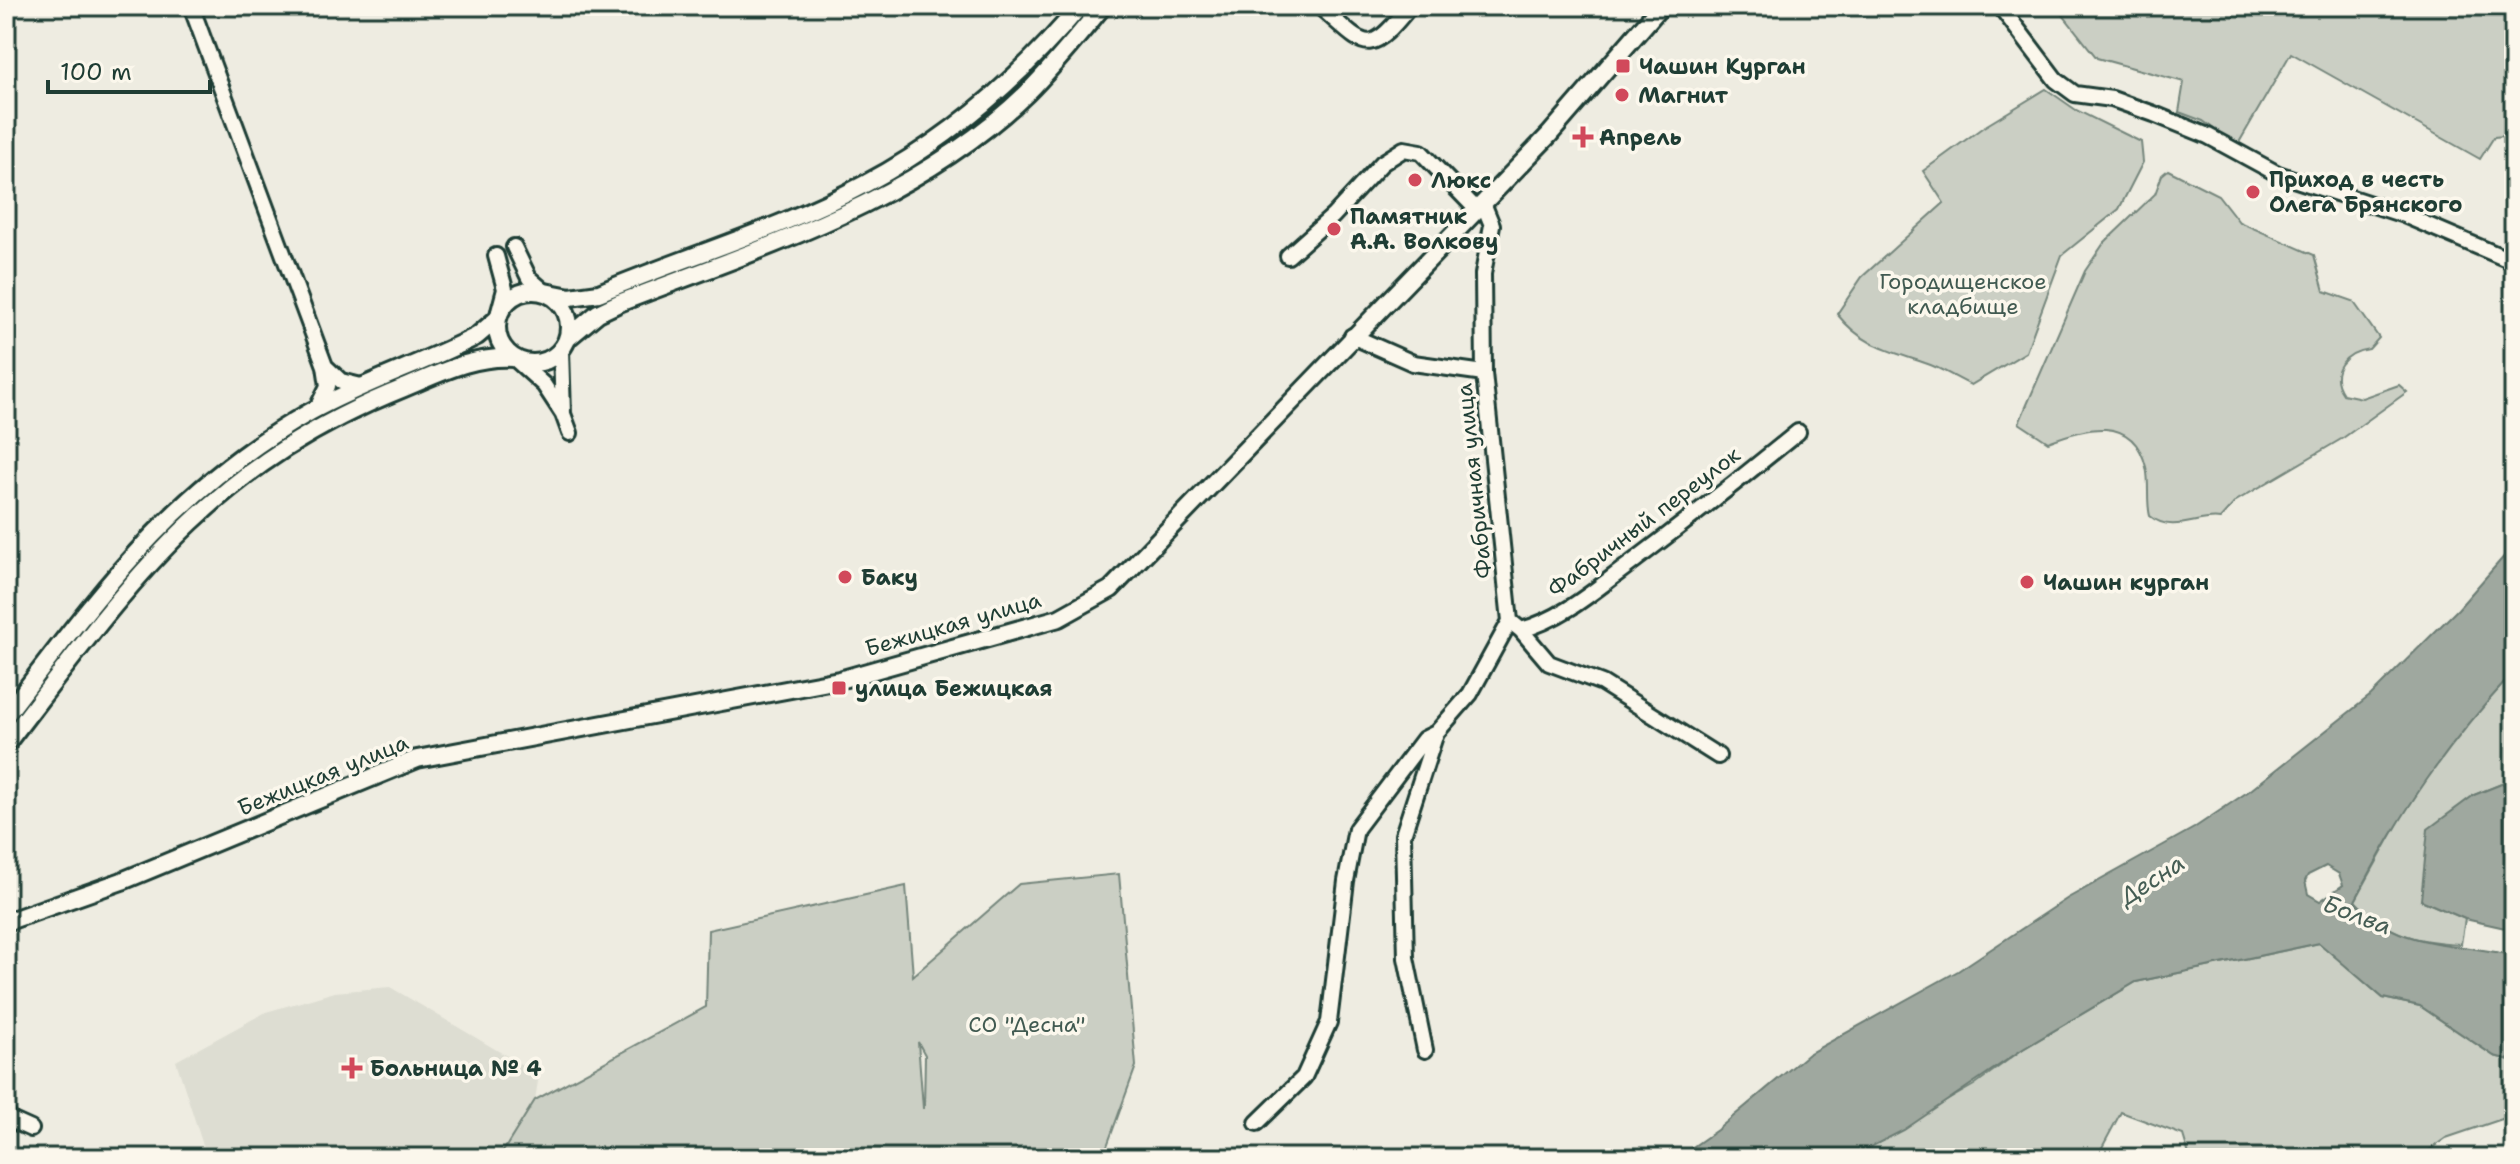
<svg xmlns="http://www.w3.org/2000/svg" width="2520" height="1164" font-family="'Shantell Sans',sans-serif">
	<rect width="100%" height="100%" fill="#eeece1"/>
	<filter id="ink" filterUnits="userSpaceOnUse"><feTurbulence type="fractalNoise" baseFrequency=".0125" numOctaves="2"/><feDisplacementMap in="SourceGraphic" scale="16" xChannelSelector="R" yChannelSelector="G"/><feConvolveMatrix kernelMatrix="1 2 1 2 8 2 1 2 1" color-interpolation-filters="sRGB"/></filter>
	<g filter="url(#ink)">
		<path fill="#ddddd2" d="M390 987 539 1075 535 1100 499 1158H207L176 1061 266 1012 335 992Z"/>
		<path fill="#cbcfc4" stroke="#75867c" stroke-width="2" fill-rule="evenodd" d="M2056 6H2514V135L2494 137 2480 159 2291 53 2237 146 2203 121 2179 112 2184 82 2097 58Z
			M2046 89 2076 110 2141 142 2143 162 2119 209 2062 255 2026 352 1971 385C1956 378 1941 368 1925 363 1887 350 1863 346 1837 314L1862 277 1944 203 1923 171 1982 128Z
			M2168 170 2218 195 2239 222 2314 255 2324 291 2353 301 2379 338 2369 349C2346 352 2327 371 2343 394L2362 398 2399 385 2407 392 2343 438 2236 501 2220 519C2199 515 2173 535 2150 516 2146 500 2150 483 2146 467 2133 413 2084 428 2048 442L2019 423 2085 271 2104 243 2155 194 2162 175Z
			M2514 672V779L2474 795 2421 900 2465 919 2461 944C2415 942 2387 935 2355 901L2418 787 2455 737Z
			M1119 874 1136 1066 1107 1146 1115 1158H499L535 1100 706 1007 708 930 906 886 913 976 1019 884ZM918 1042 925 1055 924 1108H923Z
			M2320 943 2383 998 2420 1006 2494 1056 2514 1061V1115L2446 1138 2418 1158H2190L2183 1135 2121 1112 2097 1157 2093 1158H1847L1974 1085 2023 1049 2136 982Z"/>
		<path fill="#9fa89f" stroke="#6c7d74" stroke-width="2" fill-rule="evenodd" d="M2514 545V672C2446 746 2401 811 2355 901 2399 951 2454 941 2514 956V1061L2494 1056 2420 1006 2383 998 2319 943 2136 982 2023 1049 1904 1130 1851 1157 1677 1158 1717 1130 1808 1054 1958 971 2068 898 2194 828 2252 789 2371 695 2458 609ZM2326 866 2339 874 2343 885 2320 901 2308 894 2305 881 2308 875Z
			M2514 779V930L2465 919 2421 900 2428 829 2474 795Z"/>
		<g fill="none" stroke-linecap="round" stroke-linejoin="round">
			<defs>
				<path id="minor" d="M191 6 325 366 328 386 317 408
					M1319 6C1367 47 1366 60 1410 6
					M2000 6 2056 80 2075 94 2112 99 2154 114 2208 136 2278 174 2404 215 2514 262
					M514 247 529 278 545 292
					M496 256 505 289 497 319
					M1288 256 1333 216 1382 163 1404 149 1421 152 1477 210
					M1352 336 1413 363 1484 373
					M514 358 544 385 563 414 561 350
					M325 366 341 381 361 386
					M563 414 570 433
					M1510 621 1521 630C1563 619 1596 589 1630 564 1687 521 1743 477 1798 432
					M1521 630 1549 663 1602 683 1718 756
					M1425 1050 1406 958 1403 835 1436 733
					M6 1113 11 1120 31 1129
					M1257 1123 1304 1077 1329 1022 1346 881 1356 829 1424 739 1436 733 1470 694 1510 621 1484 373 1483 274 1492 225 1483 203"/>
				<path id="major" d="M497 327a36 36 0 1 1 72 0a36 36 0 1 1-72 0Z
					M545 292 570 297 599 293C687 256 781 229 865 184 950 139 1019 79 1080 6
					M568 338 598 313 619 303C761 248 915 202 1027 93 1054 66 1078 36 1103 6
					M6 715C99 594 173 489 310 412 364 382 422 364 477 336L497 319
					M6 744C129 584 208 466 404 388 440 373 474 355 514 358
					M6 922 122 881 417 759 839 680 1059 618 1111 589 1549 135 1661 6"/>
			</defs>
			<use href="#minor" stroke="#1f3d34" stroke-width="20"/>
			<use href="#major" stroke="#1f3d34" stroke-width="22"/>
			<use href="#minor" stroke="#fbf7ec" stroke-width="14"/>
			<use href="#major" stroke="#fbf7ec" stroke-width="16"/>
		</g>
	</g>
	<g fill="#d1495b" stroke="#fbf7ec" stroke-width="3">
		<rect x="1615" y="58" width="16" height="16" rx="4"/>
		<circle cx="1622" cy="95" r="8"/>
		<path d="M1579 125h8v8h8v8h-8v8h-8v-8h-8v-8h8z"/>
		<circle cx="1415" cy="180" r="8"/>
		<circle cx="2253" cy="192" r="8"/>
		<circle cx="1334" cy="229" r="8"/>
		<circle cx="845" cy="577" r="8"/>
		<circle cx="2027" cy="582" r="8"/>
		<rect x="831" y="680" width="16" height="16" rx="4"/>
		<path d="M348 1056h8v8h8v8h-8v8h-8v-8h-8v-8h8z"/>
	</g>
	<g text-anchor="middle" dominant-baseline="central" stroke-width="7" stroke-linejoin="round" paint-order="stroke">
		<g font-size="22" font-weight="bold" fill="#1f3d34" stroke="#fbf7ec" text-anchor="start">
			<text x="1639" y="66">Чашин Курган</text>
			<text x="1638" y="95">Магнит</text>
			<text x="1599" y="137">Апрель</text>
			<text x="2269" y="179">Приход в честь<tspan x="2269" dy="25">Олега Брянского</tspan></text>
			<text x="1431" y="180">Люкс</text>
			<text x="1350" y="216">Памятник<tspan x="1350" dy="25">А.А. Волкову</tspan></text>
			<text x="861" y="577">Баку</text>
			<text x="2043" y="582">Чашин курган</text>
			<text x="855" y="688">улица Бежицкая</text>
			<text x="370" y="1068">Больница № 4</text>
		</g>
		<g font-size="22" fill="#415a51" stroke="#fbf7ec">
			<text x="1963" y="281">Городищенское<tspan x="1963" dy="25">кладбище</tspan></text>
			<text x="1027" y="1024">СО "Десна"</text>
		</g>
		<g font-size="22" fill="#1f3d34" stroke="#fbf7ec">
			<text transform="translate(1474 481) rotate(-96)">Фабричная улица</text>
			<text transform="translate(1644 522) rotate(-37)">Фабричный переулок</text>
			<text transform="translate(953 624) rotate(-16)">Бежицкая улица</text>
			<text transform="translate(323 775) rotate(-22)">Бежицкая улица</text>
		</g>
		<g font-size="24" font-style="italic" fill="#455d54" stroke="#fbf7ec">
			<text transform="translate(2152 880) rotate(-33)">Десна</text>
			<text transform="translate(2357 915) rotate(21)">Болва</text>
		</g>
	</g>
	<rect width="2520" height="1164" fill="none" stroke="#fbf7ec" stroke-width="32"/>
	<rect x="16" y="16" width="2488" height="1132" fill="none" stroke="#1f3d34" stroke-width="3" filter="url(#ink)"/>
	<path d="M48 80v12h162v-12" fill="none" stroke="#1f3d34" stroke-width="4"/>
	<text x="60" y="80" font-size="24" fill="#1f3d34" stroke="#fbf7ec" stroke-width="6" paint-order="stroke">100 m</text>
</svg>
